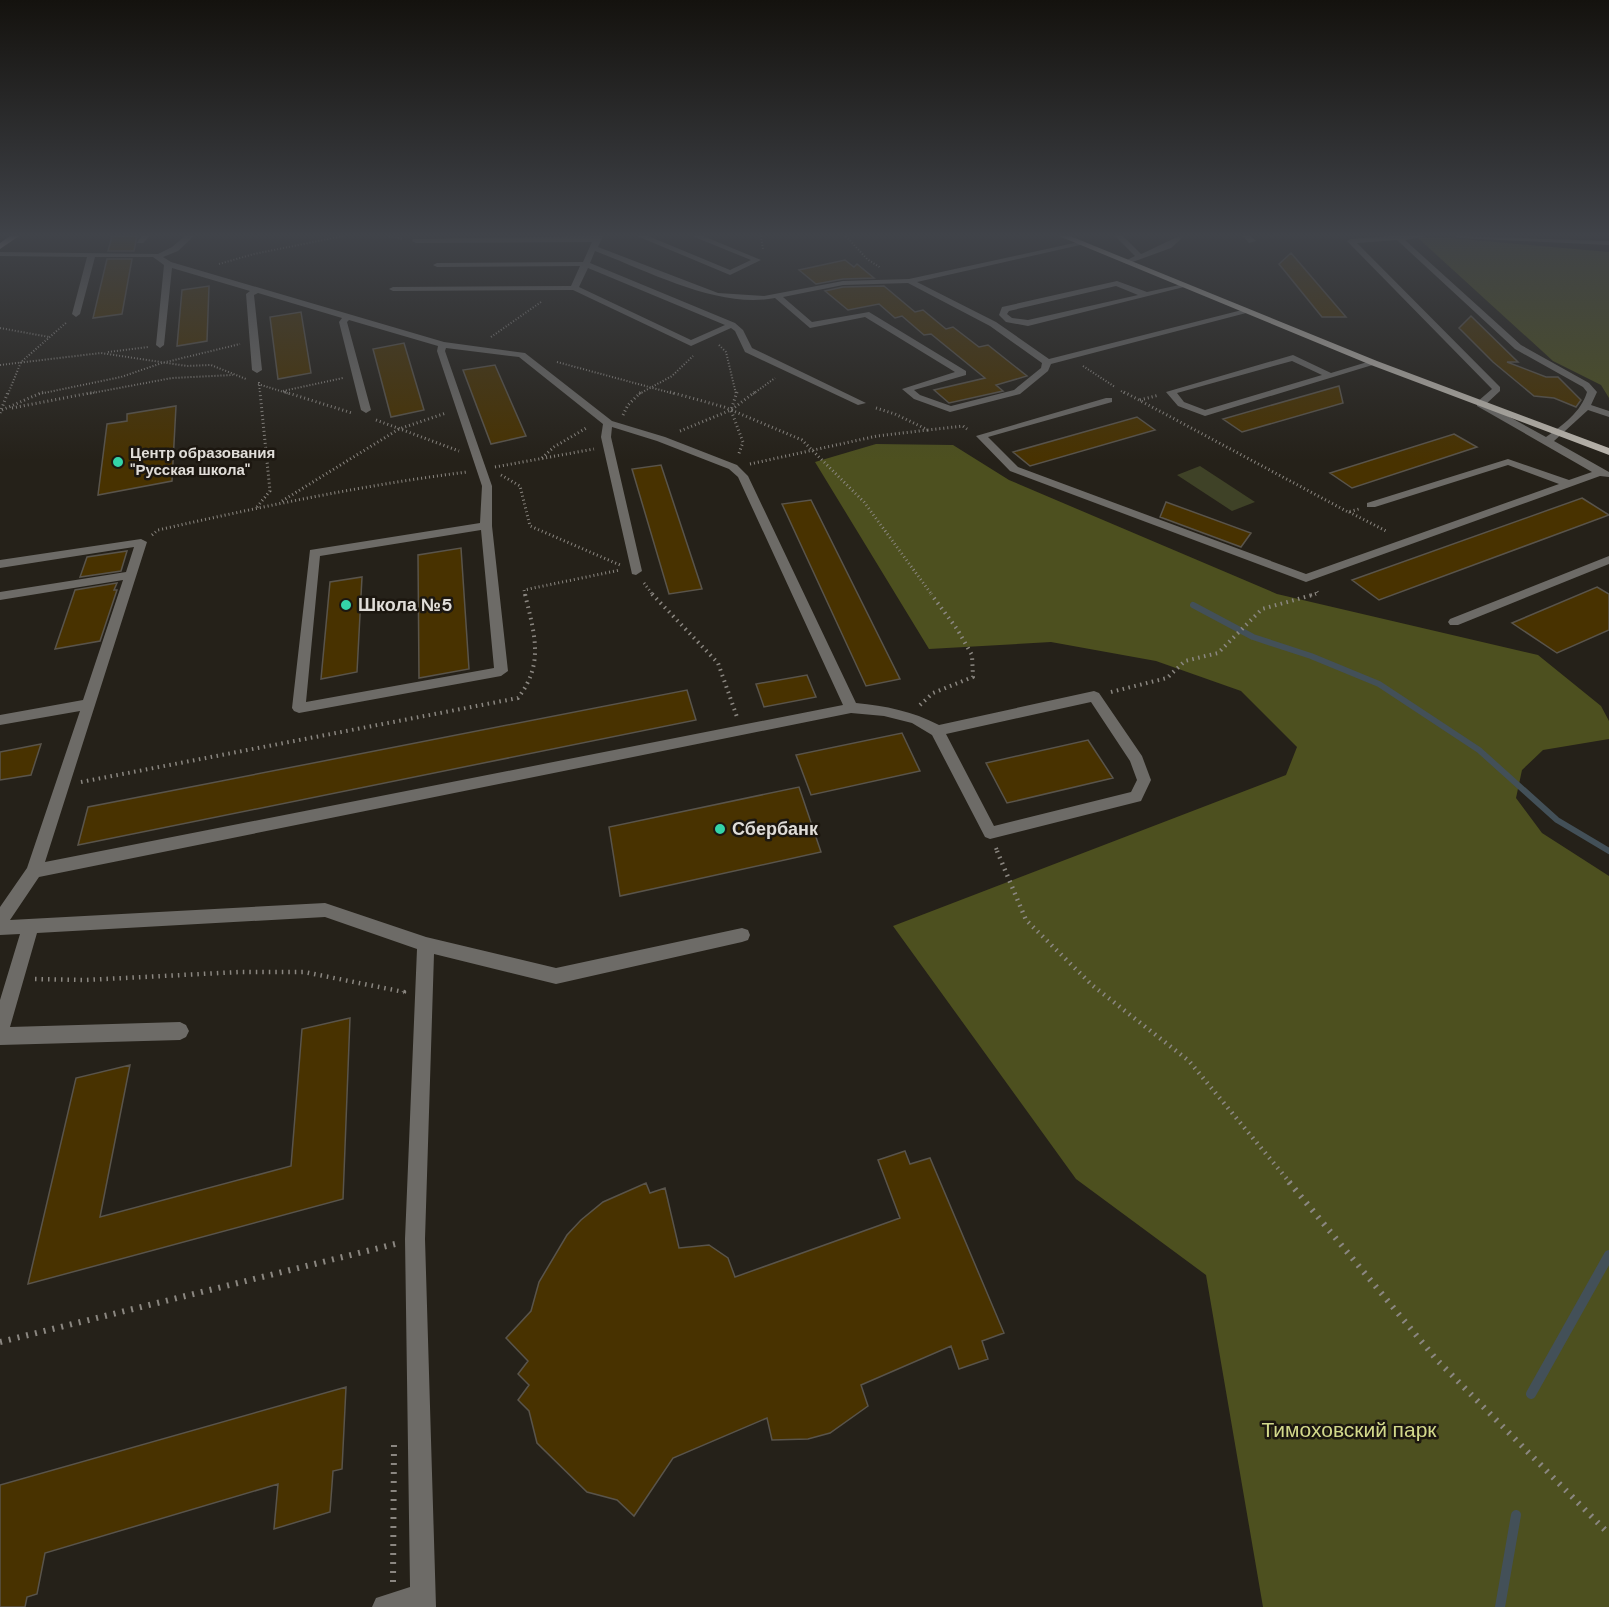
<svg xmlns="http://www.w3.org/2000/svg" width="1609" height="1607" font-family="'DM Sans',sans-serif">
	<rect width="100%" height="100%" fill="#252119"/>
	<path fill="#3f4227" d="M1200 466 1255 502 1232 511 1177 475Z"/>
	<path fill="#4d501f" d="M1418 238H1450L1609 252V398L1601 385 1553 361Z
		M876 444 953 445 1009 480 1277 594 1538 655 1601 706 1609 721V739L1543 750 1522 770 1516 798 1542 833 1609 876V1607H1263L1206 1275 1076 1179 893 926 1286 775 1297 747 1241 691 1156 661 1051 642 929 649 815 462Z"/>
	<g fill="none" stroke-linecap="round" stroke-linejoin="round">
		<path stroke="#435058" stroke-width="6" d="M1193 605 1253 637 1311 656 1379 684 1479 750 1557 820 1609 851"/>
		<path stroke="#435058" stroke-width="10" d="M1531 1394 1609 1255
			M1500 1607 1516 1515"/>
	</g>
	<path fill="#483200" stroke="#59544b" stroke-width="1.5" d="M112 236H137L134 251H108Z
		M1291 253 1346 317H1322L1279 264Z
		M107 259H132L122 314 93 318Z
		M845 260 854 267 857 264 874 278 843 279 816 284 799 270Z
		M209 286 207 341 177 346 182 290Z
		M884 286 915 312 923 310 946 329 953 327 979 347 988 345 1027 376 996 385 1003 391 949 403 934 390 985 378 931 334 924 335 902 316 895 318 879 304 848 310 825 291 843 287Z
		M301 312 311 373 278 379 270 317Z
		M1471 316 1518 362H1507L1546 377H1558L1581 400 1576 407 1554 398 1534 396 1493 362 1459 328Z
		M404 343 424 410 391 417 373 349Z
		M495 365 526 436 491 444 463 370Z
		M1339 386 1343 403 1242 432 1223 419Z
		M176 406 172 481 98 495 107 424 127 421V414Z
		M1137 417 1155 430 1030 466 1013 452Z
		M1454 434 1477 447 1352 488 1330 473Z
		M661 465 702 589 669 594 632 469Z
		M1582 498 1609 515 1379 600 1352 580Z
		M811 500 900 679 866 686 782 504Z
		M1166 502 1251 533 1241 547 1160 517Z
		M461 548 469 669 419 678 418 555Z
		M127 551 121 571 80 577 87 557Z
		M362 577 357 672 321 679 330 582Z
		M117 583 114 590H117L100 641 55 649 75 590Z
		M1597 587 1609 594V630L1557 653 1512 623Z
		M807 675 816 697 764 707 756 684Z
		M687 690 696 720 78 845 88 807Z
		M902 733 920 771 811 795 796 755Z
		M1088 740 1113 778 1007 803 986 763Z
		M41 744 31 775 0 780V752Z
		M799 787 821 852 620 896 609 827Z
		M350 1018 343 1199 28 1284 76 1078 130 1065 100 1217 291 1166 302 1029Z
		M905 1151 910 1164 930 1158 1004 1333 982 1341 988 1359 959 1369 951 1346 861 1385 868 1406 830 1433 808 1439 772 1440 767 1418 673 1458 634 1516 617 1500 587 1492 537 1443 529 1411 518 1400 529 1385 518 1374 528 1361 506 1338 531 1311 539 1282 567 1235 581 1220 603 1202 646 1183 650 1193 665 1188 679 1248 709 1245 728 1258 735 1277 900 1218 878 1160Z
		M346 1387 342 1469 333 1471 330 1512 274 1529 278 1484 45 1553 37 1594 27 1597 25 1607H0V1485Z"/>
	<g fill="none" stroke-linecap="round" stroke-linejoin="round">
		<path stroke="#8b8781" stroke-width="2" stroke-dasharray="1 2" stroke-linecap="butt" d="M389 236 403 239
			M761 236 763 249
			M846 236 867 259 881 268
			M219 264 254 254 343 236
			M0 328 49 337
			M491 337 541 302
			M719 345 726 352 736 394
			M108 352 148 347
			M557 362 675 394
			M0 365 101 353 187 366 211 365 246 379
			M1083 366 1115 387
			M259 382 260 394
			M258 384 290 394
			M283 391 343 378
			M1121 391 1126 394
			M8 394 21 362 67 322
			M39 394 121 377 162 363 240 344
			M87 394 172 378 233 375
			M639 394 672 376 693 356
			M753 394 775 378"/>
		<path stroke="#8b8781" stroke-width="3" stroke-dasharray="1 3" stroke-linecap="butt" d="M285 392 352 413
			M670 392 724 407 802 440 864 502 932 595
			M737 392 731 410 743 442 738 456
			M1124 392 1348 512 1359 509
			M1140 400 1159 395
			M12 408 95 392
			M876 408 895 414 928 430 963 426 967 429
			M2 410 43 392
			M0 413 8 392
			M623 415 628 405 641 392
			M376 420 459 451
			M680 431 731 410 755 392
			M542 458 554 447 588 427
			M750 464 877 436 928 430
			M495 467 594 449
			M501 475 520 486 530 526 620 565
			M282 501 399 429 446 413
			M257 507 270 491 260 392
			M1349 512 1388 532
			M152 535 158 530C260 507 363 485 467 472
			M644 583 653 595
			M525 595 524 590 620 570
			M1311 595 1318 593 1316 590"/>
		<path stroke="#8b8781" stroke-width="4" stroke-dasharray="1.5 4.5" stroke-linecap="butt" d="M652 594 718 663 737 717
			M1111 692 1167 678 1185 661 1218 653 1262 609 1316 594
			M920 705 933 693 973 677 972 655 957 629 931 594
			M81 782 518 698C545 663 534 633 525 594
			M996 848 998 853"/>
		<path stroke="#8b8781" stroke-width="4.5" stroke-dasharray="1.5 5" stroke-linecap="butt" d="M997 851 1026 920 1092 985 1189 1061 1291 1184
			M35 979 85 980 240 972H304L404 992 403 994"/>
		<path stroke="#8b8781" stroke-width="6" stroke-dasharray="2 7" stroke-linecap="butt" d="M1289 1182 1436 1359 1609 1534
			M0 1342 395 1244
			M393 1582 394 1443"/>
		<path fill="#6d6b67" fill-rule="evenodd" d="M141 236H150L143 243H137Z
			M185 236H194L178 251 163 257 171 262 444 342 525 353 612 421 665 437 737 465 748 476 856 703C886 706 912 711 939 725L1094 691 1099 693 1142 756 1151 780 1141 801 990 839 985 837 932 735 912 723 884 716 851 713 39 877 10 920 325 903 426 937 556 968 742 928 748 930 750 935 748 940 742 942 556 984 434 954 425 1239 436 1607H372L376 1598 410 1587 405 1239 417 949 325 917 37 933 10 1027 180 1022 186 1025 189 1031 186 1037 180 1040 0 1045V1000L20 934 0 935V907L27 868 80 711 0 725V715L83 700 123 580 0 600V592L126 572 134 547 0 568V560L141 539 147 542 45 862 843 705 738 477 729 469 657 441 612 427 611 437 642 571 636 575 632 574 601 437 603 424 519 357 446 348 445 351 492 486V526L508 671 501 676 299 713 294 711 292 708 310 550 480 523 482 486 437 351 438 346 349 320 347 322 371 410 366 413 361 410 339 322 342 318 258 293 254 295 262 370 257 373 252 370 246 294 250 291 172 268 164 345 160 348 156 345 164 265 153 257H95L80 314 76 317 72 314 87 257 0 256V252L158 254 172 247ZM481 530 494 668 306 702 320 556ZM1091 702 1130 761 1137 780 1131 792 994 826 946 734Z
			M595 236H603L598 247 718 293 764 296 843 281 909 279 1083 241 1084 243 1080 245 917 282 996 322 1049 359 1246 309 1250 312 1051 364 1048 371 1020 394 950 412 914 399 902 389 955 372 865 317 810 328 775 298C718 309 648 271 595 251L590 263 735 323 743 330 752 348 866 403 858 405 745 352 735 331 731 328 691 346 573 290 393 291 389 289 393 287 571 286 580 266 437 267 433 265 437 263 583 262 592 242 416 243 412 241 413 239ZM588 268 725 325 691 340 579 287ZM908 283 990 326 1042 363 1041 368 1014 390 951 406 920 395 914 390 966 375V371L869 312 812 322 783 297 843 285Z
			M637 236H648L730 270 751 260 692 236H703L761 260 730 275Z
			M1115 236H1123L1141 254C1152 250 1175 236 1184 236L1171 248 1127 264 1123 262 1135 256Z
			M1243 236H1251L1256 241 1249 243Z
			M1392 236H1428L1405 240 1521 345 1589 383 1597 392 1591 405 1609 411V417L1588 410 1554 441 1609 472V477L1600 476 1306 582 1010 471 976 436 1106 398H1112V402L988 437 1018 467 1306 574 1559 484 1508 465 1375 507H1367V503L1508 459 1569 480 1592 472 1477 406V402L1492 389 1347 241 1351 239ZM1397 240 1515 349 1583 387 1587 392C1581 412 1563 425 1546 437L1486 404 1500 391V387L1357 243Z
			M1455 236 1609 241V245L1459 238Z
			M1117 281 1147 292 1184 284 1188 286 1028 326 1006 322 999 315 1002 307ZM1116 286 1138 295 1028 320 1012 318 1007 314 1009 311Z
			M1293 355 1331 373 1374 360 1379 363 1205 416 1178 406 1166 392ZM1292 361 1322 375 1205 410 1184 402 1177 393Z
			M1609 556V564L1458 625H1450L1448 622 1450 619Z"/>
		<path fill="#bbb6ad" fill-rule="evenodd" d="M10 236H19L0 249V243Z
			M1059 236H1070L1377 361 1609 448V455L1371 365Z"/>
	</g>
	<linearGradient id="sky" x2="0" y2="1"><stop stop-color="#14120e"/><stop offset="0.51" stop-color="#404349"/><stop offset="1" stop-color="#404349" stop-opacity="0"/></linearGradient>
	<rect width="1609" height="461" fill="url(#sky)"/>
	<g fill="#34d4a8" stroke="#1c1710" stroke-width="2">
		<circle cx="118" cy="462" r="6"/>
		<circle cx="346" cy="605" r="6"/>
		<circle cx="720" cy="829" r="6"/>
	</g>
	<g text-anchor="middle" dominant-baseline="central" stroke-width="5" stroke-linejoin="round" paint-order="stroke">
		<g font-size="15" font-weight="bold" fill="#e0ddd8" stroke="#1c1710" text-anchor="start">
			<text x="130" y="453">Центр образования<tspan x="130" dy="17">"Русская школа"</tspan></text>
		</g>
		<g font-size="18" font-weight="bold" fill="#e0ddd8" stroke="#1c1710" text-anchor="start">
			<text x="358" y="605">Школа №5</text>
			<text x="732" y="829">Сбербанк</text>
		</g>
		<g font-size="21" fill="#d3d98b" stroke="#1c1710">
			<text x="1349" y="1430">Тимоховский парк</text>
		</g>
	</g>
</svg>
